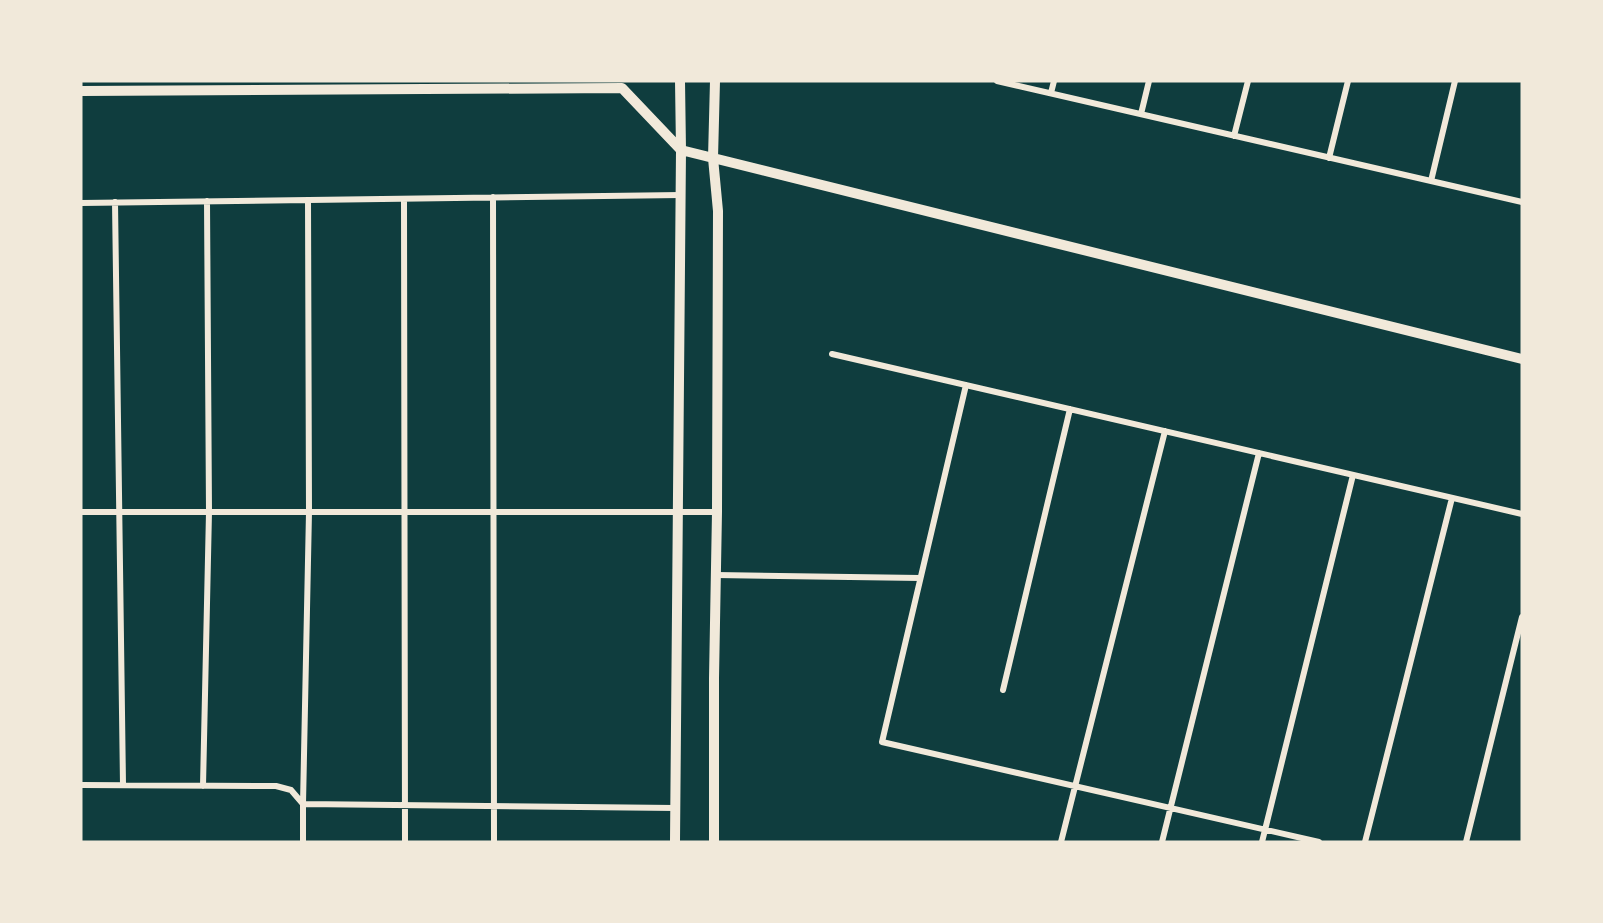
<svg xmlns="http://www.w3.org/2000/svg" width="1603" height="923" font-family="'IBM Plex Sans',sans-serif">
	<rect width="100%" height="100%" fill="#0f3d3e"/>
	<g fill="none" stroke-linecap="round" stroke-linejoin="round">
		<path stroke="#f1e9da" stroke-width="6" d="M997 81 1522 202
			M1051 93 1054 81
			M1141 114 1149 81
			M1234 136 1248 81
			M1329 158 1348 81
			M1431 181 1455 81
			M493 197 494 842
			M404 199 405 842
			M308 200 309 512 303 804 675 808
			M115 202 123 785
			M81 203 681 195
			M832 354 1522 514
			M966 385 882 742 1319 842
			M81 512H717
			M716 575 920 578
			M1003 690 1070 409
			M81 785 276 786 291 790 303 804V842
			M203 786 209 512 207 201
			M1061 842 1165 431
			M1162 842 1259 453
			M1262 842 1353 475
			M1365 842 1452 498
			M1466 842 1522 617"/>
		<path stroke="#f1e9da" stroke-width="10" d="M81 91 622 88 681 150 1522 359
			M675 842 681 150 680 81
			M714 842V678L717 512 718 211 713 158 715 81"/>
	</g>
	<rect width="1603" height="923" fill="none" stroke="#f1e9da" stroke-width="165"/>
</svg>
